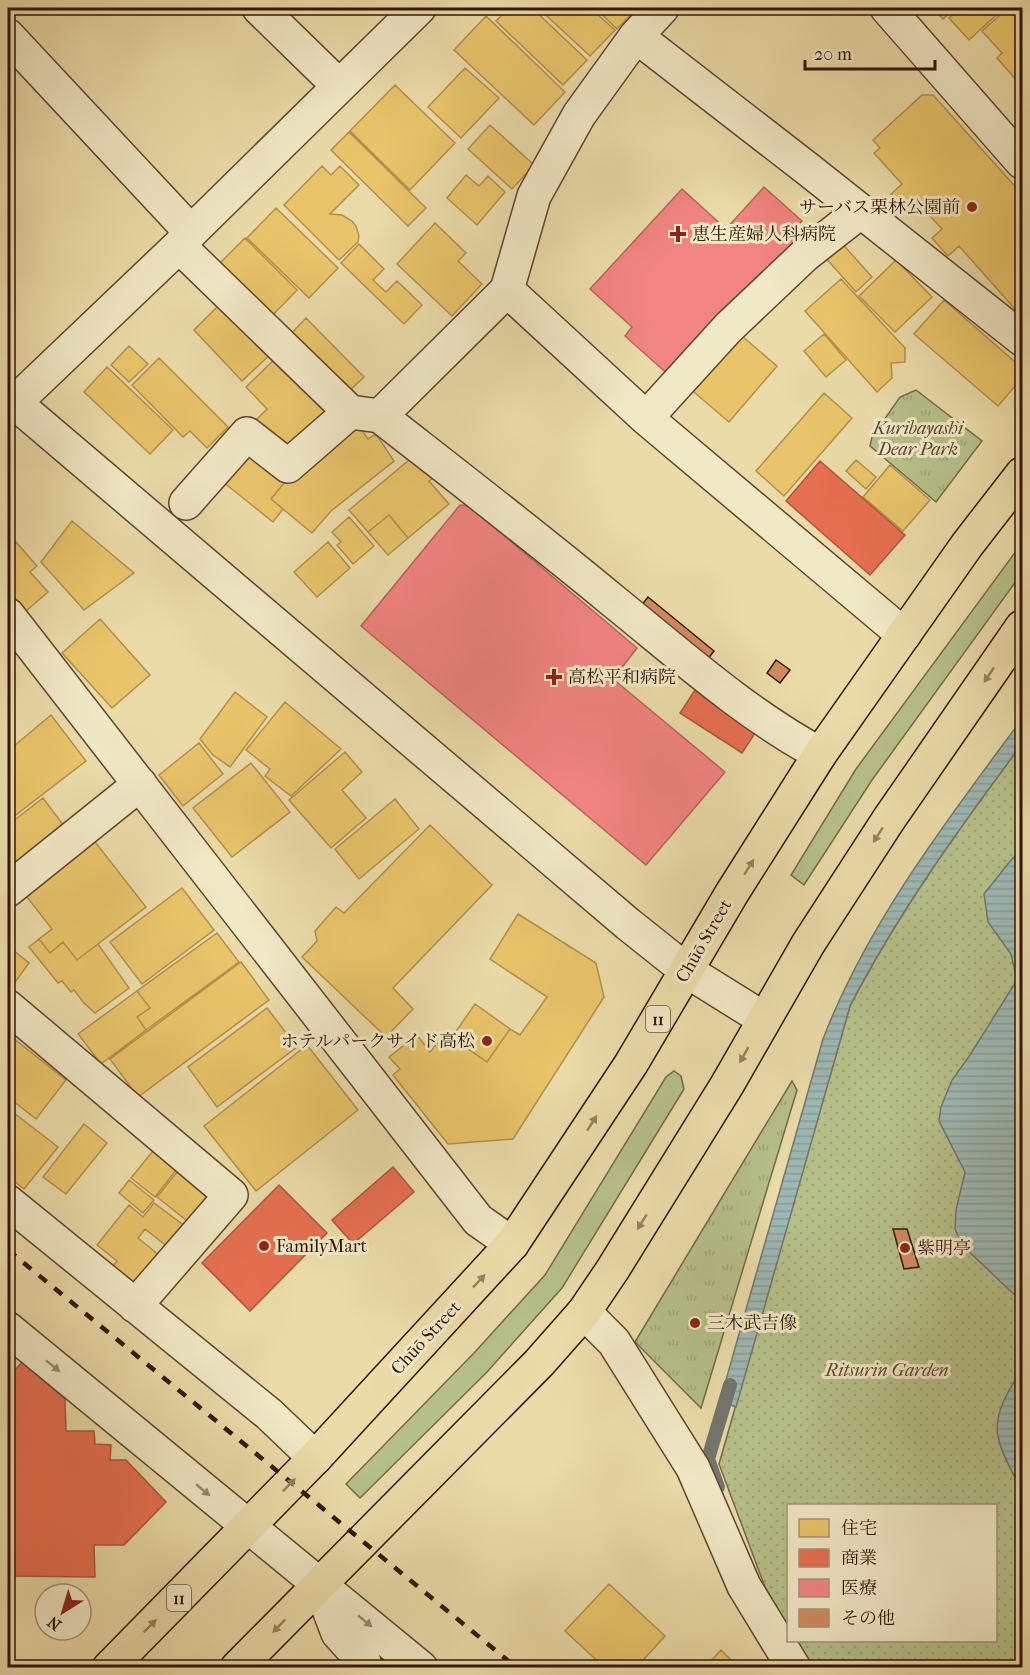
<svg xmlns="http://www.w3.org/2000/svg" width="1030" height="1675" font-family="'IM FELL French Canon','Noto Serif JP',serif">
	<defs>
		<pattern id="park-tufts" width="24" height="20" patternUnits="userSpaceOnUse" patternTransform="scale(1.5)"><rect width="24" height="20" fill="#b6c089"/><path d="M3 7l-1-3M5 7V3M7 7l1-3M15 17l-1-3M17 17v-4M19 17l1-3" fill="none" stroke="#9da475"/></pattern>
		<pattern id="garden-dots" width="8" height="8" patternUnits="userSpaceOnUse" patternTransform="scale(1.5)"><rect width="8" height="8" fill="#b6c089"/><path d="M2 2h.1M6 6h.1" fill="none" stroke="#9da475" stroke-width="1.8" stroke-linecap="round"/></pattern>
		<pattern id="water-rules" width="6" height="5" patternUnits="userSpaceOnUse" patternTransform="scale(1.5)"><rect width="6" height="5" fill="#9db8b3"/><path d="M0 2.5h6" fill="none" stroke="#889d98"/></pattern>
	</defs>
	<rect width="100%" height="100%" fill="#eadba8"/>
	<filter id="stains"><feTurbulence type="fractalNoise" baseFrequency=".00333" numOctaves="4"/><feColorMatrix values="0 0 0 0 .2 0 0 0 0 .09 0 0 0 0 .02 0 0 0 .5 -.17"/></filter>
	<radialGradient id="worn" r=".72"><stop offset=".6" stop-color="#630" stop-opacity="0"/><stop offset="1" stop-color="#630" stop-opacity=".3"/></radialGradient>
	<path fill="#b6c089" stroke="#746a48" stroke-width="1.5" d="M1022 543V573L872 780 804 885 791 875 856 769Z
		M674 1071 681 1076 684 1089 562 1288 487 1372 360 1498 346 1484 474 1353 545 1275 666 1077Z"/>
	<path fill="url(#park-tufts)" stroke="#746a48" stroke-width="1.5" d="M916 390 982 441 936 502 870 446 872 437 900 397Z
		M792 1081 797 1090 701 1408 635 1342Z"/>
	<path fill="url(#garden-dots)" stroke="#746a48" stroke-width="1.5" d="M1022 744V1667H812L796 1641 996 1640V1506H788V1627L765 1587 719 1464 850 1006C898 913 960 827 1022 744Z"/>
	<path fill="url(#water-rules)" stroke="#72766e" stroke-width="1.5" d="M1022 719V744C960 827 898 913 850 1006L736 1407 720 1401 823 1039C868 922 948 819 1022 719Z
		M1022 849V1302L962 1245 955 1229 956 1210 965 1172 939 1121 941 1107 952 1080 970 1055 1017 980 1011 954 988 922 984 894 1011 860Z
		M1022 1369V1493C1015 1475 1002 1457 998 1437 993 1413 1010 1388 1022 1369Z"/>
	<path fill="#e9c46a" stroke="#b28f4c" stroke-width="1.5" d="M509 8H532L587 60 563 85 496 21Z
		M538 8H590L615 30 590 56Z
		M595 8H637L617 29Z
		M924 8H956L943 19 935 11 930 15Z
		M961 8H1004L969 40 949 18Z
		M1008 8H1022V76L1017 81 997 58 1002 53 982 31Z
		M486 16 565 92 534 125 454 50Z
		M465 68 499 98 461 138 428 107Z
		M395 85 455 143 410 190 350 131Z
		M922 95H933L1022 194V317L959 246 948 256 932 238 942 229 918 203 907 212 891 194 902 184 874 153 880 148 873 140Z
		M490 125 534 165 512 189 468 149Z
		M349 132 426 208 408 226 331 150Z
		M322 166 331 175 340 166 359 185 330 214 342 215 352 221 356 226 359 236 358 242 339 260 284 205Z
		M466 175 479 186 488 176 505 192 477 225 447 198Z
		M276 208 338 268 309 298 247 238Z
		M435 223 466 253 458 261 482 284 452 316 397 264Z
		M245 238 297 290 266 322 213 270Z
		M839 240 872 277 856 292 823 255Z
		M359 244 384 269 373 280 386 292 397 281 422 305 404 324 341 263Z
		M896 260 932 297 895 332 859 296Z
		M841 279 905 348V362L891 363 892 378 877 392 805 311Z
		M225 299 275 350 242 381 194 330Z
		M944 300 1022 368V378L998 406 914 334Z
		M306 318 364 377 343 397 285 340Z
		M736 331 777 366 729 422 688 387Z
		M824 334 846 360 826 377 804 351Z
		M129 346 148 364 129 382 111 365Z
		M283 351 339 410 289 459 253 423 267 409 246 387Z
		M159 358 228 427 207 448 190 431 183 437 132 385Z
		M107 367 173 430 150 454 84 392Z
		M824 393 852 418 784 496 756 471Z
		M358 425 368 439 376 434 394 461 331 511 312 533 271 499 289 477Z
		M252 447 289 477 271 499 283 509 273 522 223 482Z
		M415 455 433 478 429 481 449 504 408 538 389 515 368 532 349 510Z
		M856 460 876 477 866 489 846 471Z
		M890 465 930 500 903 531 863 497Z
		M389 515 408 538 388 555 368 532Z
		M349 517 374 546 353 564 337 545 341 542 332 532Z
		M72 521 134 573 84 610 41 562Z
		M16 542 37 566 30 572 48 592 26 611 8 590V549Z
		M328 542 350 568 317 597 294 572Z
		M100 619 150 675 112 708 62 653Z
		M235 692 267 717 230 767 213 755 200 739Z
		M285 702 341 749 291 796 265 776 270 769 246 750Z
		M51 715 86 761 8 821V751Z
		M199 743 223 774 183 806 159 775Z
		M345 752 362 772 342 790 366 818 331 848 289 800Z
		M251 763 290 812 232 857 193 808Z
		M43 798 67 830 16 868 8 857V825Z
		M395 799 419 829 359 879 335 849Z
		M430 825 492 885 393 988 413 1009 386 1037 302 957 317 941 315 931 336 907 344 913Z
		M92 838 146 907 77 960 63 942 50 953 39 939 52 929 23 892Z
		M182 888 214 930 142 984 110 942Z
		M518 914 596 963 604 997 513 1139 448 1144 393 1075 400 1069 389 1057 417 1035 430 1052 445 1033 487 1062 510 1029 520 1035 547 997 490 959Z
		M217 933 239 962 146 1030 137 1017 150 1008 137 991Z
		M39 939 50 953 63 942 77 960 98 944 129 988 95 1013 84 1003 74 990 71 992 62 981 58 983 29 947Z
		M8 946 29 963 13 985 8 981Z
		M241 962 269 1000 138 1097 110 1059Z
		M137 991 150 1008 137 1017 146 1030 101 1064 78 1034Z
		M475 1004 510 1029 487 1062 452 1037Z
		M267 1008 297 1047 217 1107 188 1067Z
		M8 1034 66 1080 36 1119 8 1097Z
		M307 1045 358 1110 256 1191 204 1126Z
		M14 1113 58 1147 24 1189 8 1176V1121Z
		M84 1124 107 1143 66 1194 43 1177Z
		M153 1151 177 1169 155 1197 131 1178Z
		M177 1172 211 1200 191 1224 157 1197Z
		M129 1180 154 1200 143 1213 119 1193Z
		M154 1203 186 1227 169 1248 145 1229 138 1238 159 1255 136 1285 113 1266 117 1261 97 1245 129 1205 143 1217Z
		M609 1584 665 1636 636 1668H605L565 1631Z
		M721 1650 739 1668H704Z"/>
	<path fill="#e76f51" stroke="#b0543b" stroke-width="1.5" d="M820 461 905 535 870 575 786 501Z
		M697 687 759 727 742 753 680 713Z
		M393 1167 414 1192 353 1244 332 1220Z
		M279 1185 327 1233 250 1311 202 1263Z
		M22 1362 65 1399 66 1431H94L95 1444 111 1445 110 1460H126L166 1502 124 1545H94L95 1577 8 1576V1378Z"/>
	<path fill="#f28482" stroke="#b8625d" stroke-width="1.5" d="M764 187 802 221 797 226 804 233 671 377 625 336 632 327 590 289 682 189 726 229Z
		M460 505 469 506 637 648 613 679 725 772 646 865 361 626Z"/>
	<g fill="none" stroke-linecap="round" stroke-linejoin="round">
		<path stroke="#72766e" stroke-width="14" d="M718 1487 708 1459 730 1385"/>
	</g>
	<path fill="#d18a61" stroke="#311407" stroke-width="1.5" d="M648 597 714 651 707 660 641 606Z
		M776 660 790 670 780 683 767 673Z
		M893 1229H907L919 1267 904 1269Z"/>
	<g fill="none" stroke-linecap="round" stroke-linejoin="round">
		<defs>
			<path id="minor" d="M259 8 339 86
				M887 8 1022 162
				M8 36 191 232
				M636 36 662 8
				M179 246 350 412 380 416C458 477 536 537 612 600 679 654 744 713 820 754
				M8 397 628 924 687 971 764 1019
				M8 409 179 246 191 232 419 8
				M380 416 507 290
				M646 418 728 328 805 255 861 211
				M186 503 247 434 288 466 350 412
				M8 615 478 1220 512 1244
				M904 635 646 418 507 290 534 196 579 115 636 36 809 170 1022 339
				M8 890 140 784
				M8 1007 231 1195 135 1306
				M8 1202 269 1414 315 1458
				M584 1312 614 1342 693 1468 744 1586 794 1668
				M8 1329 421 1668
				M320 1586 338 1633 364 1662 365 1668"/>
			<path id="highway" d="M109 1668 315 1458 512 1244 631 1064 732 893 820 754 967 545 1022 474
				M237 1668 539 1363 584 1312 613 1269 727 1085 808 944 889 819 1022 627"/>
		</defs>
		<use href="#minor" stroke="#5f462f" stroke-width="36"/>
		<use href="#highway" stroke="#311407" stroke-width="36"/>
		<use href="#minor" stroke="#f1e8c6" stroke-width="33"/>
		<use href="#highway" stroke="#eadba8" stroke-width="33"/>
		<path stroke="#311407" stroke-width="4.5" stroke-dasharray="10 10" stroke-linecap="butt" d="M8 1250 517 1668"/>
	</g>
	<defs><path id="oneway-solid" d="M-6-.8H1V-3.2L6.5 0L1 3.2V.8H-6Z" transform="scale(1.5)"/></defs>
	<g fill="#978160">
		<use href="#oneway-solid" transform="translate(989 675) rotate(124)"/>
		<use href="#oneway-solid" transform="translate(878 835) rotate(122)"/>
		<use href="#oneway-solid" transform="translate(749 867) rotate(-58)"/>
		<use href="#oneway-solid" transform="translate(744 1055) rotate(119)"/>
		<use href="#oneway-solid" transform="translate(592 1123) rotate(-57)"/>
		<use href="#oneway-solid" transform="translate(642 1222) rotate(122)"/>
		<use href="#oneway-solid" transform="translate(479 1281) rotate(-47)"/>
		<use href="#oneway-solid" transform="translate(289 1485) rotate(-46)"/>
		<use href="#oneway-solid" transform="translate(150 1626) rotate(-45)"/>
		<use href="#oneway-solid" transform="translate(279 1626) rotate(134)"/>
	</g>
	<g fill="#9b8970">
		<use href="#oneway-solid" transform="translate(53 1366) rotate(39)"/>
		<use href="#oneway-solid" transform="translate(203 1490) rotate(40)"/>
		<use href="#oneway-solid" transform="translate(365 1621) rotate(39)"/>
	</g>
	<g fill="#8f2418" stroke="#f1e8c6" stroke-width="2">
		<circle cx="972" cy="207" r="6"/>
		<path d="M675 225h6v6h6v6h-6v6h-6v-6h-6v-6h6z"/>
		<path d="M551 668h6v6h6v6h-6v6h-6v-6h-6v-6h6z"/>
		<circle cx="487" cy="1041" r="6"/>
		<circle cx="264" cy="1246" r="6"/>
		<circle cx="905" cy="1248" r="6"/>
		<circle cx="695" cy="1323" r="6"/>
	</g>
	<g text-anchor="middle" dominant-baseline="central" stroke-width="6" stroke-linejoin="round" paint-order="stroke">
		<g fill="#f1e8c6" stroke="#6b5440" stroke-width="1.5">
			<rect x="646" y="1006" width="24" height="26" rx="4.5"/>
			<rect x="167" y="1585" width="24" height="26" rx="4.5"/>
		</g>
		<g font-size="16" font-weight="bold" fill="#311407">
			<text x="658" y="1019">11</text>
			<text x="179" y="1598">11</text>
		</g>
		<g font-size="18" fill="#311407" stroke="#f1e8c6" text-anchor="start">
			<text x="960" y="207" text-anchor="end">サーバス栗林公園前</text>
			<text x="692" y="234">恵生産婦人科病院</text>
			<text x="568" y="677">高松平和病院</text>
			<text x="475" y="1041" text-anchor="end">ホテルパークサイド高松</text>
			<text x="276" y="1246">FamilyMart</text>
			<text x="917" y="1248">紫明亭</text>
			<text x="707" y="1323">三木武吉像</text>
		</g>
		<g font-size="18" font-style="italic" fill="#59482e" stroke="#f1e8c6">
			<text x="918" y="428">Kuribayashi<tspan x="918" dy="21">Dear Park</tspan></text>
			<text x="887" y="1370">Ritsurin Garden</text>
		</g>
		<g font-size="18" fill="#311407" stroke="#f1e8c6">
			<text transform="translate(704 941) rotate(-60)">Chūō Street</text>
			<text transform="translate(426 1338) rotate(-47)">Chūō Street</text>
		</g>
	</g>
	<rect width="1030" height="1675" fill="none" stroke="#eadba8" stroke-width="30"/>
	<rect x="9" y="9" width="1012" height="1657" fill="none" stroke="#311407" stroke-width="3"/>
	<rect x="15" y="15" width="1000" height="1645" fill="none" stroke="#311407" stroke-width="1.5"/>
	<rect x="787" y="1504" width="210" height="138" fill="#f1e8c6" stroke="#a4937a" stroke-width="1.5"/>
	<rect x="799" y="1519" width="30" height="18" fill="#e9c46a" stroke="#a4937a" stroke-width="1.5"/>
	<text x="841" y="1534" font-size="18" fill="#311407">住宅</text>
	<rect x="799" y="1549" width="30" height="18" fill="#e76f51" stroke="#a4937a" stroke-width="1.5"/>
	<text x="841" y="1564" font-size="18" fill="#311407">商業</text>
	<rect x="799" y="1579" width="30" height="18" fill="#f28482" stroke="#a4937a" stroke-width="1.5"/>
	<text x="841" y="1594" font-size="18" fill="#311407">医療</text>
	<rect x="799" y="1609" width="30" height="18" fill="#d18a61" stroke="#a4937a" stroke-width="1.5"/>
	<text x="841" y="1624" font-size="18" fill="#311407">その他</text>
	<g transform="translate(63 1612) rotate(217)"><circle r="28" fill="#f1e8c6" stroke="#a4937a" stroke-width="1.5"/>
	<path d="M0-4.5L10 22L0 15L-10 22Z" fill="#8f2418"/>
	<text y="-9" font-size="16" font-weight="bold" text-anchor="middle" fill="#311407">N</text>
	</g>
	<path d="M805 60v9h130v-9" fill="none" stroke="#311407" stroke-width="3"/>
	<text x="814" y="60" font-size="18" fill="#311407" stroke="#f1e8c6" stroke-width="4.5" paint-order="stroke">20 m</text>
	<rect width="100%" height="100%" filter="url(#stains)"/>
	<rect width="100%" height="100%" fill="url(#worn)"/>
</svg>
